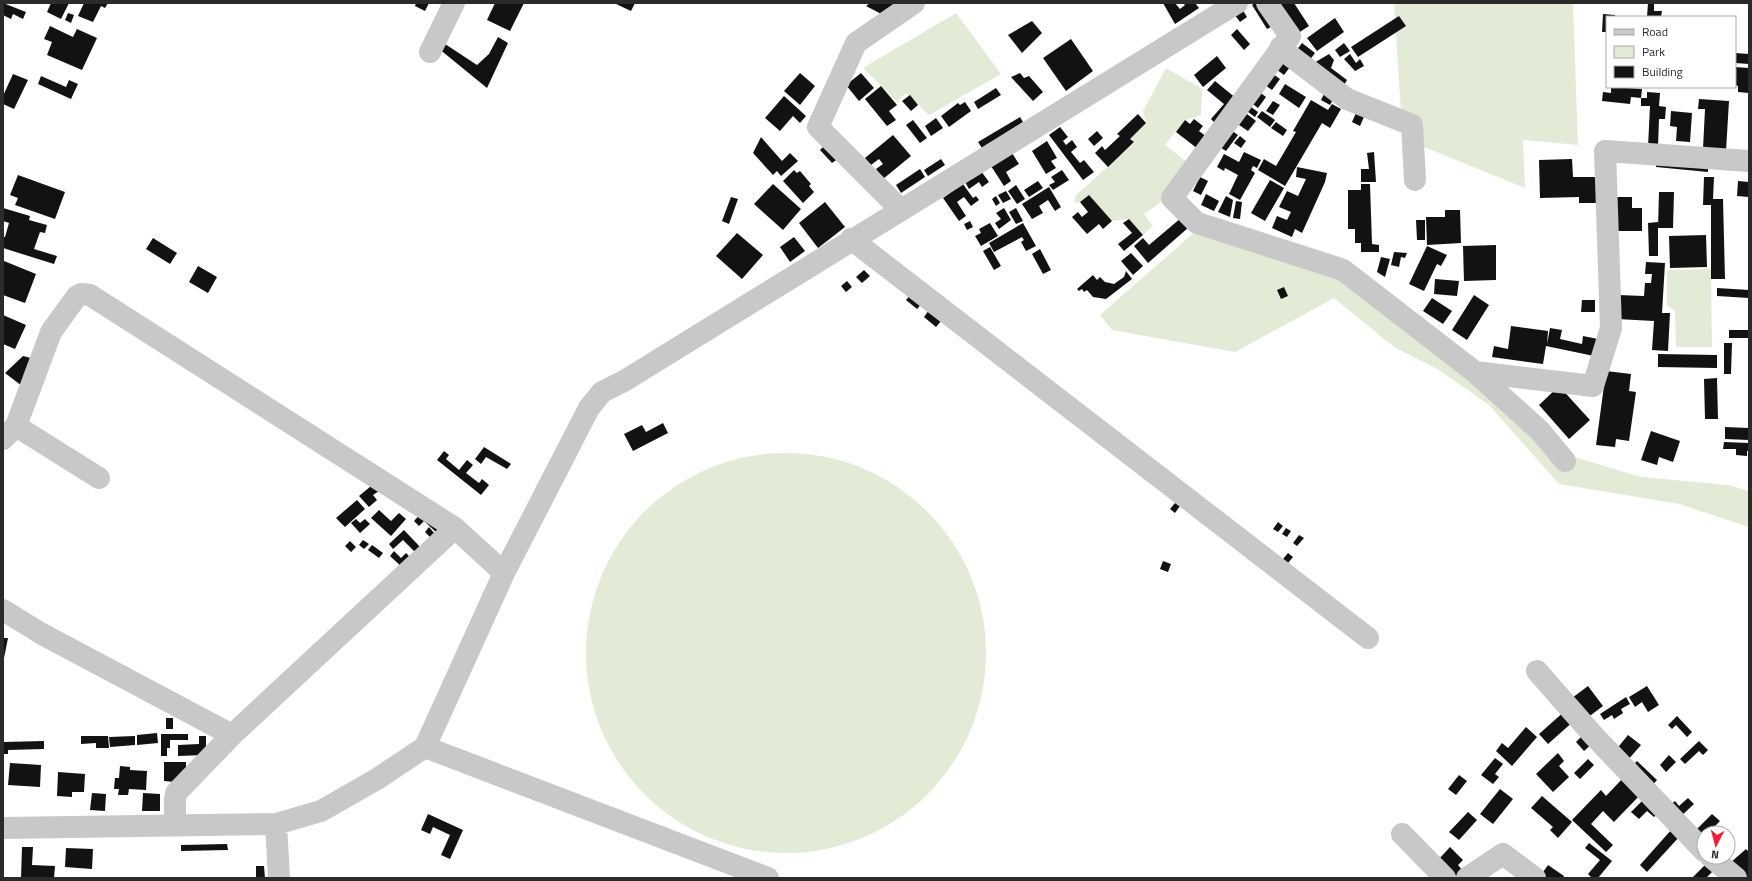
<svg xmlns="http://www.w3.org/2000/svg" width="1752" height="881" font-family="'Titillium Web',sans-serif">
	<rect width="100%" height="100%" fill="#fff"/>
	<path fill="#e3ebd7" d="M1394 3H1573L1578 145 1523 140 1525 188 1424 147 1412 125 1401 112Z
		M956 13 1001 74 929 115 906 93 897 102 863 68Z
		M1166 68 1202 89 1201 115 1185 120 1165 145 1187 162 1167 198 1144 214 1153 226 1143 235 1129 219 1112 221 1089 195 1080 202 1074 203 1076 195 1134 143 1130 139 1146 123 1143 111Z
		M1213 216 1344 258 1497 379 1571 456 1641 477 1728 485 1749 491V527L1679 504 1559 484 1489 405 1439 370 1394 347 1334 298 1235 352 1112 330 1100 315Z
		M1711 269 1712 347H1676L1675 311 1667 305V270Z
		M586 653a200 200 0 1 1 400 0a200 200 0 1 1-400 0Z"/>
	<path fill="#121212" d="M3 3 26 12 23 19 13 14 11 19 3 15Z
		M51 3H69L61 19 47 12Z
		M84 3H108L105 8 101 6 93 22 78 16Z
		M416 3H429L425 11 415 6Z
		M495 3H524L510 31 487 20Z
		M614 3H635L631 11Z
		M870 3H905L887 17 866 6Z
		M1163 3H1175L1180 9 1185 5 1183 3H1195L1199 8 1175 24Z
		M1255 3H1262L1275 25 1267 29 1252 5Z
		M1276 3H1294L1309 26 1295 35Z
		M1648 3H1654V11H1662L1661 17H1647Z
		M1242 9 1247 17 1240 22 1234 14Z
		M68 13 74 15 71 23 65 20Z
		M1603 14 1615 15V17H1607V32H1602Z
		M1399 16 1406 26 1358 57 1351 47Z
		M1335 18 1344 32 1317 51 1307 38Z
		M1032 21 1042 33 1022 53 1008 35Z
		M50 26 73 37 77 29 97 38 82 70 47 55 52 42 44 39Z
		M1237 29 1250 44 1244 50 1231 35Z
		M498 37 508 43 487 88 438 48 442 42 477 65 489 54Z
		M1071 39 1093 71 1066 91 1043 58Z
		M1302 43 1315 53 1309 61 1296 51Z
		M1344 43 1350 51 1340 57 1335 50Z
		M1735 53 1749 54V64L1735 63Z
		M1329 54 1334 60 1331 68 1347 80 1343 87 1314 63Z
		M1350 54 1356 63 1360 59 1364 66 1355 71 1344 59Z
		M1217 56 1226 68 1203 87 1194 75Z
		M1286 57 1293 63 1284 75 1276 69Z
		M1735 67 1749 68V93L1738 92V86L1735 85Z
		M800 73 815 86 800 105 784 91Z
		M861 73 874 88 859 101 846 85Z
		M1020 73 1024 78 1029 76 1043 92 1033 101 1011 77Z
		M13 74 28 80 14 109 3 104V96Z
		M1273 74 1280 79 1272 90 1265 85Z
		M41 76 66 87 69 80 78 84 71 99 38 84Z
		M1215 81 1237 99 1216 124 1211 119 1224 104 1207 90Z
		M1285 84 1306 97 1299 108 1279 94Z
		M881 86 897 105 889 111 896 120 887 126 865 99Z
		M1611 87 1642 89 1641 98 1631 97 1630 104 1602 101 1603 92 1611 93Z
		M996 88 1001 95 978 109 974 102Z
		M1258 91 1266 97 1258 108 1250 102Z
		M1325 92 1334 97 1330 105 1321 100Z
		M1647 92 1660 93 1659 106 1666 107 1665 119H1659L1658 147H1648L1650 106H1641V98H1647Z
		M910 95 918 105 911 111 902 101Z
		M784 96 806 116 800 123 793 116 780 131 765 118Z
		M1699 99 1729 101 1726 151 1703 149 1705 109H1698Z
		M1311 100 1328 110 1332 104 1341 109 1330 128 1322 123 1285 186 1258 170 1264 159 1276 166 1296 132 1293 131Z
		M1273 101 1280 105 1273 115 1266 111Z
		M965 102 971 111 949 127 941 116 958 103 960 105Z
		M1247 104 1258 112 1255 117 1244 109Z
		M1359 106 1367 110 1360 126 1352 122Z
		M1262 111 1275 120 1270 127 1257 117Z
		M1671 111 1692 113 1690 142 1676 141 1677 127 1670 126Z
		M1138 114 1146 123 1130 139 1134 142 1108 167 1095 153 1102 146 1105 150 1120 136 1117 134Z
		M1247 114 1256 121 1248 131 1239 125Z
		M1020 117 1023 122 982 148 978 142Z
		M936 118 943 128 931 136 925 126Z
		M1194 119 1203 126 1199 131 1207 137 1198 149 1176 132 1185 120 1190 124Z
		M913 120 927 138 920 143 906 125Z
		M1276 122 1287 130 1283 136 1271 128Z
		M1060 127 1068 137 1063 141 1066 145 1072 140 1077 147 1071 152 1080 163 1084 160 1094 172 1083 180 1049 135Z
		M1231 130 1238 135 1226 151 1218 146Z
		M1097 131 1103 138 1094 146 1088 139Z
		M893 135 911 156 883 179 876 169 883 164 879 159 871 165 865 158Z
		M1240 136 1246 141 1241 148 1234 143Z
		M761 137 782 161 790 153 798 161 781 176 777 171 773 175 753 153Z
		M1047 141 1057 158 1051 161 1056 168 1046 174 1032 151Z
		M826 144 839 158 832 163 820 150Z
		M1244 152 1261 160 1257 168 1253 166 1251 170 1255 173 1240 200 1229 194 1238 175 1225 168 1224 171 1217 167 1224 154 1239 162Z
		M1374 152 1376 182H1361V169H1369L1367 153Z
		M1012 153 1019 164 1006 172 1011 181 1004 186 991 166Z
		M1657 158 1708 163V172L1656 167Z
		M941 159 945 165 928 176 924 170Z
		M1572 159 1573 177H1599V203H1579V197L1540 198 1539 160Z
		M1297 167 1327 173 1325 182 1302 233 1295 229 1292 237 1272 228 1277 216 1287 220 1291 212 1279 207 1287 191 1298 196 1306 179 1296 177Z
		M920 169 925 177 901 193 896 185Z
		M794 170 797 173 800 171 811 184 809 186 814 192 803 203 783 181Z
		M1062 170 1069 180 1053 190 1049 185 1055 182 1051 177Z
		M981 171 989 182 982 187 979 182 969 189 965 182Z
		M18 175 65 192 55 219 15 205 18 198 10 195Z
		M1200 177 1208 181 1201 195 1193 191Z
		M1704 177H1714L1713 199H1723L1725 279H1711V205H1703Z
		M1270 180 1284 188 1265 221 1251 213Z
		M1038 181 1043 188 1029 197 1024 190Z
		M1738 181 1749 182V197L1737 196Z
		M773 184 801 209 783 230 754 204Z
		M963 184 973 198 976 196 979 200 971 206 964 197 957 202 966 216 959 221 943 198Z
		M1361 184H1370L1372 244 1379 245V252H1361V243H1355V229H1348V190H1361Z
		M1016 185 1025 199 1017 204 1008 191Z
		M1049 187 1061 207 1055 211 1048 200 1039 206 1043 213 1032 219 1022 204Z
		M1006 191 1011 199 1003 203 998 195Z
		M1659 192H1674L1673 228H1658Z
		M1206 194 1219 201 1214 211 1201 205Z
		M1089 195 1112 221 1103 229 1099 224 1087 234 1072 217 1078 212 1082 217 1088 212 1080 202Z
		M996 196 1000 203 996 206 992 199Z
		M1226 196 1233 200 1230 217 1218 212Z
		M731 197 738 199 729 224 722 221Z
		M1613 197H1632V208H1642V231H1613Z
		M1236 201 1242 202 1240 219 1233 218Z
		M825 202 845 227 818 248 799 223Z
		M3 208 30 216 29 220 47 225 45 233 40 232 34 249 57 256 54 264 3 248V237H5L9 223 3 221Z
		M1004 208 1011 220 999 229 995 223 1001 219 996 213Z
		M1016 208 1023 221 1016 224 1009 212Z
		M1445 210H1460L1461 243 1427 245 1426 217H1445Z
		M1181 218 1189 227 1148 263 1134 246 1143 238 1149 245Z
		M1129 219 1143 235 1124 251 1118 244 1132 233 1123 223Z
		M1416 220H1425V240H1417Z
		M970 221 973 227 967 230 964 224Z
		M1658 222V256H1649L1648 223Z
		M990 223 998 236 981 246 975 236 981 233 979 229Z
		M1023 223 1036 246 1026 251 1021 242 1024 240 1022 237 994 252 989 243Z
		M737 233 763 255 742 279 716 256Z
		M1706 235 1707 267 1670 268 1669 236Z
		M794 237 805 251 790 262 780 247Z
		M153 238 177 253 170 264 146 249Z
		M1496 245V280L1464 281 1463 246Z
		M1427 246 1447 255 1441 266 1437 264 1424 291 1409 284Z
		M990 247 1001 266 994 270 983 251Z
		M1040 249 1051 270 1043 274 1032 254Z
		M1394 252 1407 253 1405 258 1401 257 1399 267 1391 265Z
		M1131 253 1143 266 1133 275 1121 261Z
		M1381 257 1390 259 1385 277 1377 272Z
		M4 261 36 274 25 303 3 295Z
		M1646 262 1665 263 1662 313H1670L1668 351 1652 350 1654 321 1617 319 1618 295 1644 296 1645 283H1651L1652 274H1645Z
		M198 266 217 277 208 293 189 282Z
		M864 270 870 276 862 283 856 277Z
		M1126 271 1132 279 1106 299 1093 297 1087 290 1084 292 1082 289 1079 291 1077 289 1093 275 1097 280 1100 277 1105 282 1114 284 1124 277Z
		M1435 279 1459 281 1457 296 1434 294Z
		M847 281 852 287 846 292 841 286Z
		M1284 287 1288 296 1281 299 1277 290Z
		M1717 288 1749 290V298L1717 296Z
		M913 292 924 301 917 309 906 300Z
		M1474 295 1489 305 1467 340 1452 330Z
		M1432 298 1452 311 1443 324 1423 311Z
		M1582 300H1595V312H1581Z
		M929 310 942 320 936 327 924 317Z
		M3 315 26 325 15 349 3 344Z
		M1511 326 1548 331 1547 344 1550 328 1562 330 1560 339 1582 344 1583 336 1598 339 1594 356 1546 346 1543 364 1492 357 1494 346 1508 349Z
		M1729 330H1749V338H1729Z
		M1724 343H1732L1731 374H1724Z
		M1658 354 1717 355V368L1658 367Z
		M23 356 31 358 22 386 5 373Z
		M1606 371 1631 374 1629 391 1636 392 1629 441 1616 439 1615 447 1596 445Z
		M1717 378 1718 419H1705L1704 379Z
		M1559 386 1590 420 1569 439 1539 405Z
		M663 423 668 433 633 451 624 434 642 425 646 432Z
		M1725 427 1749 428V440L1725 439Z
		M1651 431 1680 441 1673 462 1659 457 1657 465 1641 460Z
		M1724 442 1749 443V451H1747V456L1736 455V449H1723Z
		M484 447 511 464 507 469 486 457 481 464 475 459Z
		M444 451 449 455 446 459 459 470 467 460 473 465 466 473 479 483 482 479 489 485 481 495 437 460Z
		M377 481 379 491 373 495 377 500 369 507 359 496Z
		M357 500 365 509 345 527 336 518Z
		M1175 503 1180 506 1175 513 1170 509Z
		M379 510 391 521 399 513 406 519 391 536 371 518Z
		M424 510 442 527 437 533 424 521 419 526 414 521Z
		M356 519 360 523 365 519 370 524 360 533 351 523Z
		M1278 522 1283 526 1278 532 1273 529Z
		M429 527 435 534 431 538 425 532Z
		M1286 528 1291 531 1287 537 1282 534Z
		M404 530 422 549 417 554 403 540 393 549 389 544Z
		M1299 535 1304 538 1297 546 1293 543Z
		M363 540 369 544 364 549 359 545Z
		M350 541 356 547 351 552 345 546Z
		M372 545 383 553 379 558 368 550Z
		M394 551 401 558 406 553 412 559 404 569 390 556Z
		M1288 553 1293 557 1288 563 1283 559Z
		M1163 561 1171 564 1168 572 1160 569Z
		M3 638H8L4 658H3Z
		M1588 686 1603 706 1587 718 1572 698Z
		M1647 686 1659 705 1648 712 1642 702 1635 707 1629 697Z
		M1626 697 1630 704 1621 709 1623 713 1614 719 1612 715 1604 720 1600 714Z
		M1566 710 1575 720 1548 744 1539 734Z
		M1677 716 1692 732 1687 737 1676 725 1672 729 1668 725Z
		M166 718H173V729H166Z
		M1526 727 1537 737 1512 766 1496 751 1502 743 1508 748Z
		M157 733 158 743 137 745V735Z
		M161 734H188V740H170V748H167V756H161Z
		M1584 734 1593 743 1584 751 1576 742Z
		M1628 735 1641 745 1627 761 1615 751Z
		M81 736H108L109 748H96V743L81 744Z
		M135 736V745L110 747 109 737Z
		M199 736H206V755L178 756V745L199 744Z
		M44 741V749L8 750V754H3V742Z
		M1699 741 1708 750 1703 755 1699 751 1685 764 1680 759Z
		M1558 753 1564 761 1559 766 1569 777 1553 792 1536 774Z
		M1669 755 1676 762 1666 772 1660 765Z
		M1495 758 1503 764 1495 774 1499 777 1493 784 1481 775Z
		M1588 759 1594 765 1580 779 1574 773Z
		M1637 761 1657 780 1650 788 1630 768Z
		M164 762H186V771L174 782 164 781Z
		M10 763 41 765 40 787 8 785Z
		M120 766 130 767V770L147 771 146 790 129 789 128 795H118L119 789H114L115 778H119Z
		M58 772 85 774 84 792H72V797L57 796Z
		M1459 775 1467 781 1456 795 1448 789Z
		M1624 777 1641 794 1614 822 1603 811 1591 824 1613 845 1606 852 1572 820 1601 790 1606 796Z
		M1500 789 1513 799 1493 824 1480 814Z
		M92 793 106 794 105 811 90 810Z
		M143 793 160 794V811H142Z
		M1542 796 1572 822 1558 838 1550 830 1553 827 1531 808Z
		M1645 798 1659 812 1654 817 1647 811 1639 819 1631 812Z
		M1688 798 1694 804 1680 817 1669 806 1675 801 1679 806Z
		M1468 812 1477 820 1459 840 1449 832Z
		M428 814 463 830 450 859 441 855 450 835 433 827 430 834 421 830Z
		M1712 814 1720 821 1708 833H1704V837L1694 832Z
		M1672 829 1680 836 1647 872 1640 865Z
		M1589 843 1612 861 1598 878H1592L1588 874 1600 860 1585 848Z
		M227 844 228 850 181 851V845Z
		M22 847H33L32 865 55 866 54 878H21Z
		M1450 847 1463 860 1458 865 1463 871 1457 877 1439 859Z
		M66 848 93 849 92 869 65 867Z
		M1746 849 1749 852 1748 860 1749 862V878H1746L1730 863Z
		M1708 862 1715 869 1706 878H1692Z
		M1548 865 1564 876 1563 878H1546L1541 875Z
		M256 866H264L265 878H256Z"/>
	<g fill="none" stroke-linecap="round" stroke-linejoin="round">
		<path stroke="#c8c8c8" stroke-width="22" d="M1267 3 1290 36 1172 198 1197 223 1343 270 1475 372 1540 431 1565 461
			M1280 48 1347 99 1412 125 1415 180
			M430 52 454 3
			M900 209 818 127 856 43 914 3
			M851 239 1368 638
			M1475 372 1593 386 1611 328 1605 151 1749 161
			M16 426 99 478
			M3 439 16 426 51 332 77 296 81 294 90 295 455 528 504 573
			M3 610 42 634 232 735
			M1537 671 1594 736 1704 851
			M425 747 768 878
			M276 824 279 878
			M175 825V801L176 793 232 735 455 528
			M3 828 276 824 321 811 377 779 425 747 504 573 589 408 602 392 624 381 1237 3
			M1402 834 1445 878
			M1711 857 1736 878
			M1467 878 1503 854 1535 878"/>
	</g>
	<rect width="1752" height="881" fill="none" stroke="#2b2b2b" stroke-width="8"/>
	<rect x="1606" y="16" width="130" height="72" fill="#ffffff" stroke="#aaaaaa"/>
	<rect x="1614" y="29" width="20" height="6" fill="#c8c8c8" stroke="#aaaaaa"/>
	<text x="1642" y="36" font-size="12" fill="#2b2b2b">Road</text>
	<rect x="1614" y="46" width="20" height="12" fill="#e3ebd7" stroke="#aaaaaa"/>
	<text x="1642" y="56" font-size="12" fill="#2b2b2b">Park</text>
	<rect x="1614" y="66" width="20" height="12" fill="#121212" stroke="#aaaaaa"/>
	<text x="1642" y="76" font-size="12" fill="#2b2b2b">Building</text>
	<g transform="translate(1716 845) rotate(186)"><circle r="19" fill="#ffffff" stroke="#aaaaaa"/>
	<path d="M0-3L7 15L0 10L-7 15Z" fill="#f41c37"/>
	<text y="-6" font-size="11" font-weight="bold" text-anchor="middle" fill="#2b2b2b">N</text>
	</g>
</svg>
